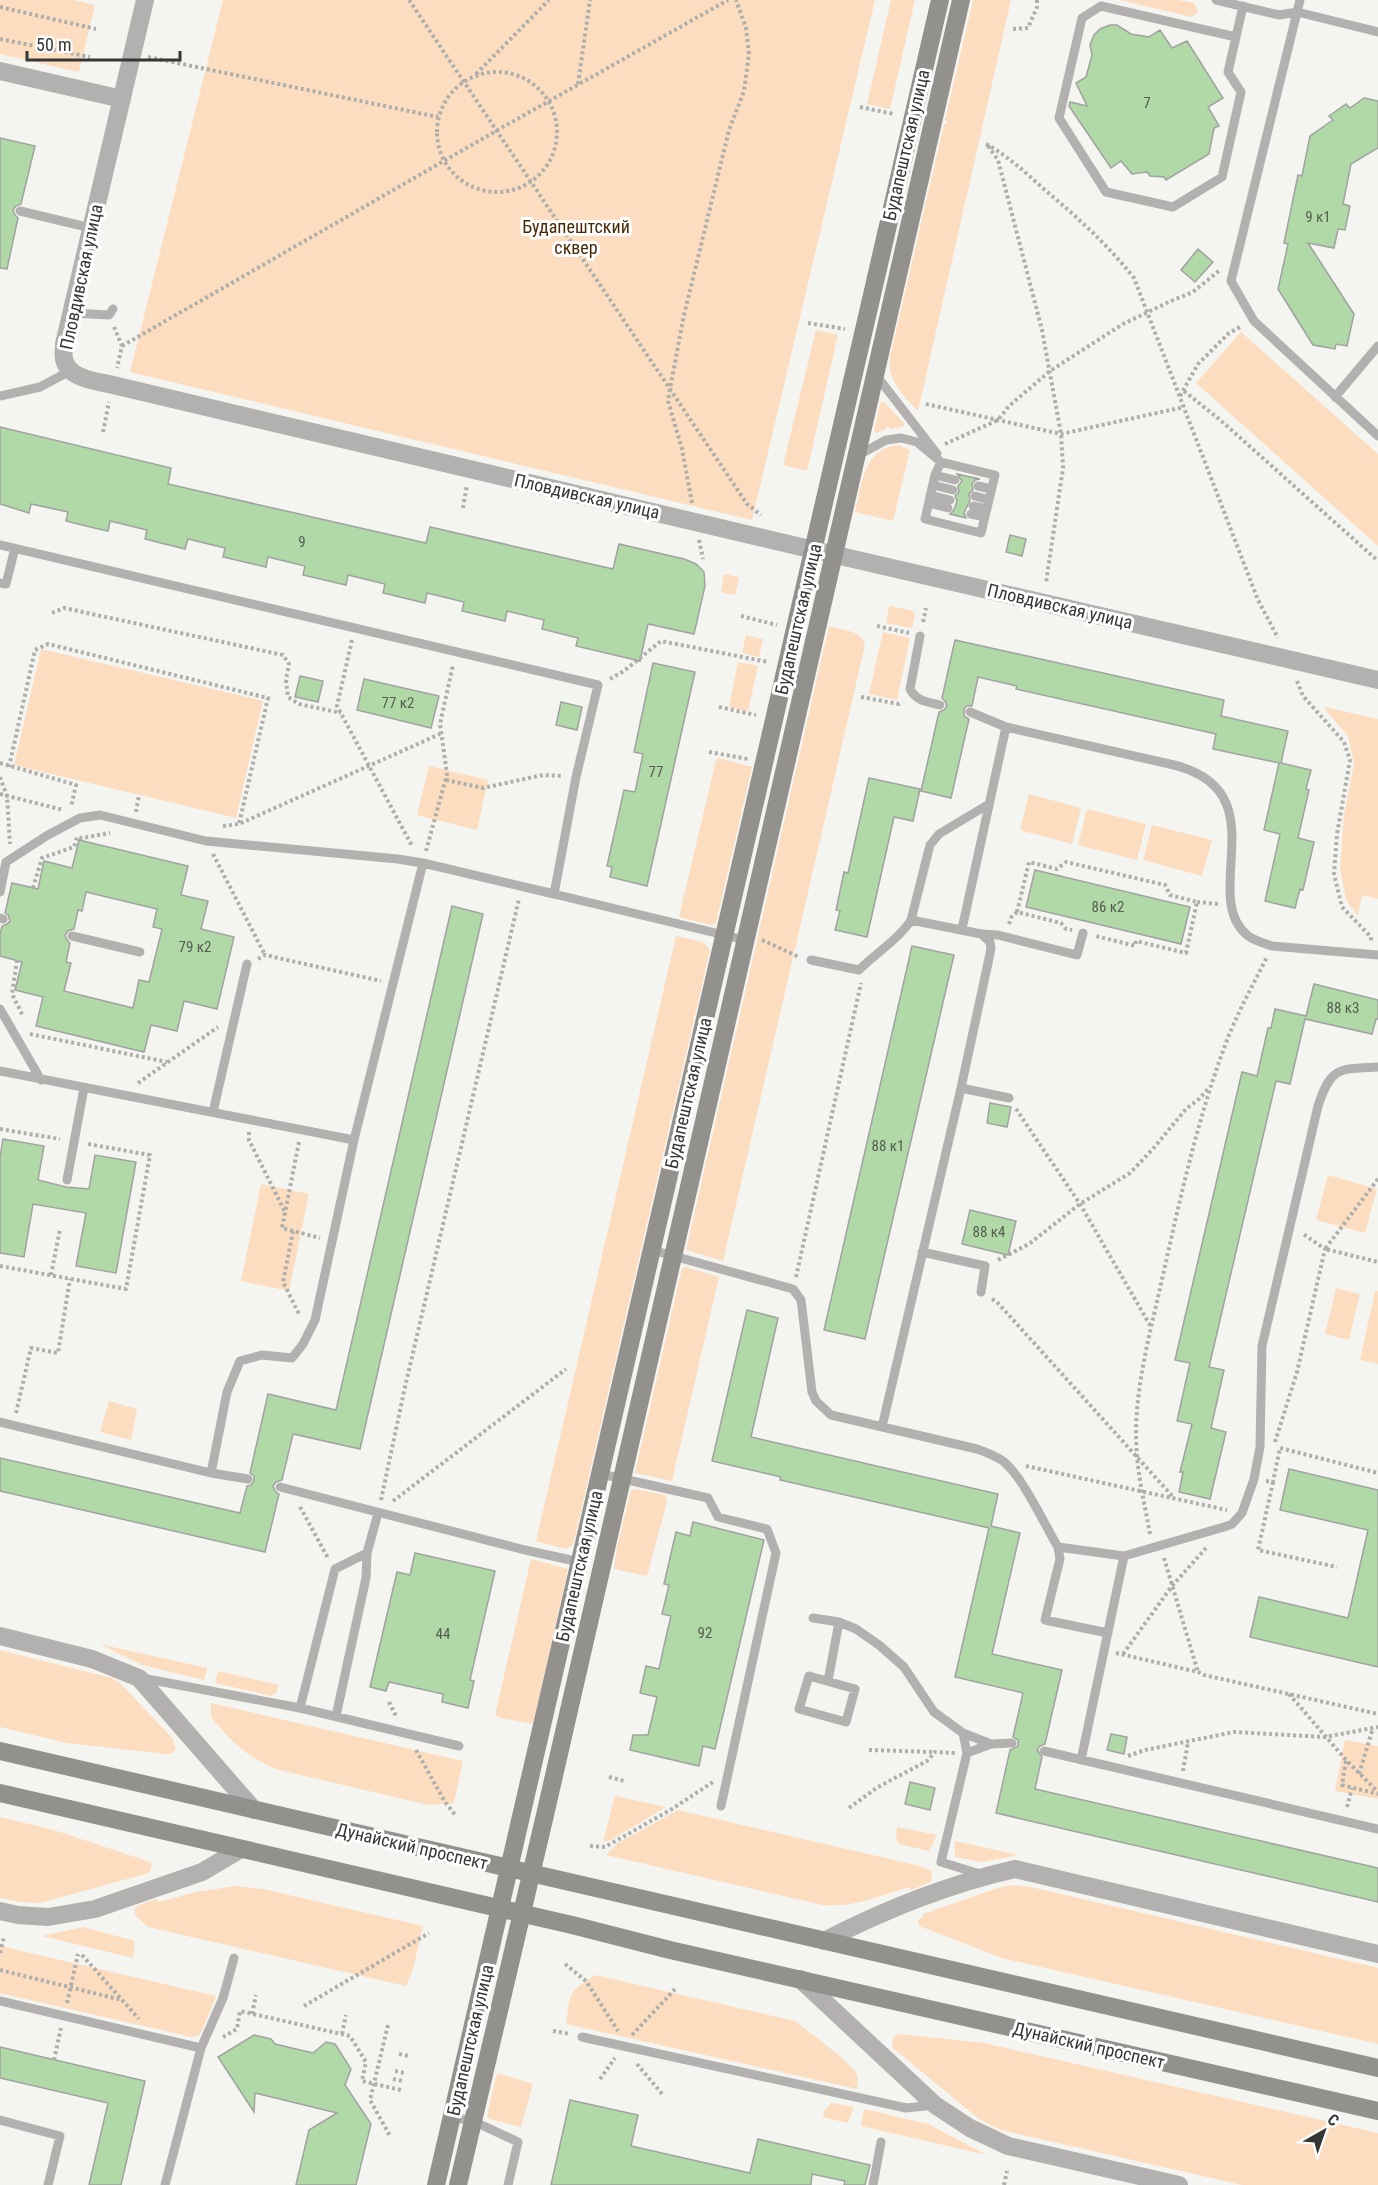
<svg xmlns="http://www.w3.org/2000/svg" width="1378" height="2185" font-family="'Roboto Condensed',sans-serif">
	<rect width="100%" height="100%" fill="#f4f5f0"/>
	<path fill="#fdddc0" d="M0 0H74L95 5 79 72 0 54Z
		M223 0H875L752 520 130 372Z
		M891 0H915L890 109 867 104Z
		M973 0H1011L918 411C903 395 887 381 890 357L944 124H947V121L945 120Z
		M1119 0H1179L1194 3 1198 11 1192 17Z
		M816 330 838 335 807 471 783 465Z
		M1241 332 1378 454V546L1196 383Z
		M883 401 905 424 902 427 890 429 889 426 886 427V429L876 433 874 431 880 404Z
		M899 445 910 450 893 521 855 512C862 484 863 448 899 445Z
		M724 574 739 577 735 595 721 592Z
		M891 606 914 611 915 616 912 628 886 623 889 607Z
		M829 626C842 630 861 630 865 645L723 1261 686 1250Z
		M883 632 910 638 897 700 869 694Z
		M746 635 763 639 759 657 742 653Z
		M41 649 263 701 236 818 14 765Z
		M738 662 758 666 748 711 729 707Z
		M1325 707 1378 719V899L1362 895 1358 916 1346 900 1340 869 1344 814 1354 764 1348 736 1327 712Z
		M719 758 752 767 716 923 711 925 679 917 716 760Z
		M429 766 488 780 477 830 417 815Z
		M1029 794 1081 808 1072 844 1020 830Z
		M1087 809 1146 824 1137 860 1078 845Z
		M1152 825 1212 840 1202 876 1143 860Z
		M676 936 703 942 710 950 573 1545 566 1549 536 1541Z
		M1328 1175 1377 1189 1365 1233 1316 1220Z
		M261 1184 309 1194 289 1291 241 1281Z
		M686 1267 719 1277 672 1481 635 1473 682 1268Z
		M1336 1288 1360 1294 1349 1340 1325 1334Z
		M1375 1291H1378V1364L1360 1360Z
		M109 1401 137 1409 131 1440 100 1432Z
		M637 1489 665 1495 667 1502 647 1576 614 1569 617 1547 631 1490Z
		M531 1559 568 1569 533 1724 501 1718 495 1715Z
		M99 1644 207 1668 204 1680 142 1665Z
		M0 1650 112 1678 121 1684 173 1739 176 1749 171 1754H165L67 1743 0 1727Z
		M218 1671 279 1685 276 1693 271 1696 215 1683Z
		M211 1703 463 1761 454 1803 429 1805 279 1770C245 1756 234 1744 211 1717Z
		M1345 1740 1378 1746V1799L1335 1791Z
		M615 1796 666 1807 611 1840 603 1842Z
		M678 1810 920 1866 931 1871 932 1875 931 1882 911 1890 909 1887C880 1896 853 1908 822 1905L606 1855 618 1843Z
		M0 1817 54 1830 150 1862 152 1865 149 1873 40 1903 19 1902 0 1898Z
		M897 1827 937 1835 929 1851 899 1844 896 1839Z
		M955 1841 1019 1855 982 1862 955 1857Z
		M1012 1885 1031 1887 1378 1968V2044L1002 1958 919 1926 918 1920 923 1917V1914L998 1888Z
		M236 1886 263 1889 423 1926 413 1969 406 1986 148 1927 135 1915V1908L139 1905 157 1899 159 1902 196 1892Z
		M83 1927 135 1941 133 1958 42 1936Z
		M0 1946 216 1996 202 2031 198 2036 191 2037 0 1993Z
		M595 1975 795 2021 840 2056 856 2072 858 2080 857 2089 566 2024C571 1992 567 1993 595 1975Z
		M900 2034 984 2043 1378 2133V2185H1242L1001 2130 979 2119 893 2048 892 2040 895 2036Z
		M497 2073 533 2084 521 2127 490 2119 487 2116Z
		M831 2103 854 2107 848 2123 823 2117 824 2111Z
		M864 2109 928 2124 987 2155 861 2126Z"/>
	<path fill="#b1d8a7" stroke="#a0a3a0" stroke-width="1.5" fill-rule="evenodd" d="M1110 25H1117L1131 34 1149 37 1160 30 1172 48 1187 41 1223 98 1208 107 1219 126 1214 128 1209 154 1166 180 1164 177 1150 176 1147 172 1132 174 1121 161 1111 168 1069 106 1070 102 1087 106 1076 83 1086 77 1092 55 1090 45 1094 35 1100 29Z
		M1364 98 1378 101V148L1351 164 1343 204 1350 206 1345 230 1338 229 1334 248 1308 243 1354 314 1347 346 1336 344 1335 349 1313 345 1278 289 1288 244 1284 243 1298 175 1302 176 1310 136 1333 120 1329 116 1346 104 1350 108Z
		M0 138 35 146 21 204 16 206 13 210 15 215 18 218 7 269 0 268Z
		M1198 249 1213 262 1195 282 1181 270Z
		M0 427 171 468 168 484 426 543 430 527 613 569 619 544 684 559 696 564 704 572 705 586 694 634 648 624 640 661 576 646 578 638 542 629 544 620 507 611 505 621 462 611 464 602 427 593 425 603 383 593 385 584 348 575 346 585 303 575 305 566 268 557 266 567 223 557 225 548 188 539 185 549 145 539 147 530 110 521 108 531 90 527 66 521 68 512 31 504 29 513 0 504Z
		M957 474 980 479 975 480 972 484 973 490 969 494 970 500 964 513 966 518 950 514 954 510 957 501 955 496 959 492 958 486 962 481Z
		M1010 535 1026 539 1022 556 1006 552Z
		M955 640 1224 700 1221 716 1288 731 1281 763 1311 770 1306 789 1309 790 1298 838 1314 842 1303 890 1300 889 1295 908 1265 901 1280 834 1264 830 1279 763 1213 749 1216 734 1016 689 1017 686 978 677 972 706H966L964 710V716L969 719 951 798 921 791 939 712 944 710 947 706 945 701 942 698Z
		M653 663 695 672 647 886 610 877 612 867 607 866 624 790 635 792 643 754 634 752Z
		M300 676 323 681 318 702 295 697Z
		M364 679 439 696 431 728 357 710Z
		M561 702 582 707 577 730 556 725Z
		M869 778 920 789 913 821 894 817 867 937 835 930 840 911 836 910 844 872 848 873Z
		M79 840 188 866 181 895 208 901 201 929 234 937 217 1009 184 1001 177 1031 151 1025 144 1052 36 1026 43 997 15 990 22 962 0 956V934L2 926 7 924 10 921 8 915 5 913 12 883 38 889 44 861 72 868ZM86 892 157 909 153 927 162 929 149 982 139 980 133 1008 64 991 71 963 66 962 70 943 67 940 65 935 68 931 74 929 78 910 82 911Z
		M1035 870 1190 907 1181 944 1026 907Z
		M452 906 483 914 360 1449 293 1434 282 1480 276 1482 273 1486 275 1491 279 1494 265 1552 0 1491V1458L240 1513 247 1486 251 1485 254 1481V1476L250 1473 268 1394 336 1410Z
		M912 946 954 955 865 1339 824 1330Z
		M1314 984 1378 1000V1019H1376L1372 1034 1305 1019 1290 1084 1276 1081 1209 1367 1224 1370 1211 1428 1226 1432 1210 1499 1179 1492 1183 1472H1180L1192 1424 1177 1421 1190 1363 1175 1360 1242 1072 1257 1076 1268 1028H1271L1275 1009 1306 1016Z
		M990 1103 1011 1107 1007 1127 987 1123Z
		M3 1139 44 1146 38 1180 66 1187 89 1189 95 1155 136 1162 116 1273 76 1266 86 1213 33 1204 24 1257 0 1253V1157Z
		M970 1210 1016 1221 1008 1255 962 1244Z
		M747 1310 778 1318 751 1437 998 1494 991 1526 1020 1533 992 1654 1062 1670 1045 1744 1040 1746 1037 1750 1042 1757 1035 1789 1378 1868V1902L996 1813 1010 1750 1018 1746V1740L1013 1737 1023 1693 955 1677 989 1528 780 1480 781 1477 712 1461Z
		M1289 1469 1378 1490V1667L1250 1637 1259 1597 1348 1618 1368 1530 1280 1510Z
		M693 1522 764 1540 715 1749 703 1746 699 1766 630 1750 633 1735H648L657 1697 640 1693 646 1666 659 1669 666 1637 671 1616 662 1614 669 1585 664 1584 676 1532 690 1536Z
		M415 1553 495 1571 470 1680 474 1681 468 1708 442 1702 443 1694 389 1682 386 1691 370 1687 397 1572 410 1575Z
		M1111 1734 1127 1737 1124 1754 1107 1750Z
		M910 1782 935 1788 930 1810 905 1804Z
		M254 2035 271 2039 275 2044 313 2053 326 2042 335 2044 351 2069 345 2085 371 2124 356 2185H296L309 2130 337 2113 255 2093 254 2112 218 2057Z
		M0 2047 145 2081 121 2185H89L108 2103 0 2078Z
		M570 2100 638 2115 631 2146 750 2173 758 2139 870 2165 865 2185H844L845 2181 812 2174 811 2185H551Z"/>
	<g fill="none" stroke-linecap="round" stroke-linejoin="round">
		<path stroke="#aeafab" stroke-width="4" stroke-dasharray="3 3" stroke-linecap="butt" d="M409 0 747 504 761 515
			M0 7 96 29
			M1013 29 1028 28 1037 7V0
			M0 39 90 57
			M148 57 438 117
			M437 132a60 60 0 1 1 120 0a60 60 0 1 1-120 0Z
			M476 74 549 0
			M578 84 590 0
			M860 107 894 114
			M986 144C1008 156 1026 173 1045 190 1077 217 1108 245 1134 278L1258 600 1278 638
			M988 146 998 160 1042 330 1061 434 1063 468 1046 583
			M808 323 845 329
			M114 327 122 346 117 368
			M122 346 496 131 728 0
			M1184 391 1219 419 1378 561
			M1180 396 1198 364 1229 333 1242 326
			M926 404 1061 434 1184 407
			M103 432 109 402
			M945 444 998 420 1009 406 1050 371 1123 324 1171 301 1193 292 1220 270
			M692 503 682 449 668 401 669 394 684 315 729 130 744 91 749 54 746 28 736 0
			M463 508 467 485
			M699 540 703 559
			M52 613 64 608 283 655 289 664 286 680 288 697 299 704 341 713
			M741 616 777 625
			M923 622 926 608
			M877 626 909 633
			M352 640 337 706 412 846
			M610 679 624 671 661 641 768 662
			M1297 681 1303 696 1344 742 1350 760 1337 834 1334 874 1342 907 1371 937V942
			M861 697 899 704 901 702
			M719 707 756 715
			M709 752 748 759
			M0 763 76 785 71 807
			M9 767 35 650 48 644 268 698 239 824
			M0 777 7 796 10 844
			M446 780 483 788 543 775 563 776
			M0 794 63 810
			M136 812 139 795
			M223 826 239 824 440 734
			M426 851 447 774 440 724 453 665
			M213 854 265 955
			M33 888 42 858 74 847 77 837 82 838 110 833
			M1197 902 1218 904
			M1017 912 1029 862 1057 869 1066 862 1165 885 1170 895 1197 902 1186 953 1136 941 1135 946 1096 936
			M1009 924 1012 916 1017 912 1061 923 1066 929 1072 930
			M762 940 799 957
			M258 959 265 955 381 981
			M17 960 12 994 23 1016
			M30 1034 167 1062
			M138 1083 218 1027
			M1016 1109 1080 1204 1151 1327
			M0 1129 60 1139
			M249 1132V1140L285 1212
			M299 1142 282 1228 320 1238
			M1378 1179 1325 1249 1378 1262
			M293 1231 283 1282 300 1316
			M998 1260 1029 1244 1080 1204 1130 1173 1152 1150 1186 1109 1199 1099 1208 1089
			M0 1266 126 1289 150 1155 88 1144
			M51 1275 60 1229
			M796 1277 861 983
			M992 1299 997 1302 1174 1498
			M16 1413 31 1348 58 1353 70 1279
			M1275 1442 1297 1372 1325 1249 1303 1234
			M1026 1466 1227 1510
			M1266 1481 1273 1482 1280 1448 1378 1473
			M1273 1482 1258 1550 1337 1567
			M381 1500 405 1387 519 899
			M393 1501 566 1369
			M300 1507 328 1558
			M1150 1534C1144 1501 1136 1468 1136 1435 1136 1384 1150 1333 1161 1284 1180 1199 1198 1115 1229 1035 1240 1008 1254 983 1267 957
			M1164 1558 1198 1672
			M1116 1653 1198 1672 1204 1675 1378 1714
			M1123 1654 1172 1586 1206 1548
			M1289 1694 1346 1760 1378 1792
			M389 1702 397 1718
			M416 1750 445 1802 456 1816
			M869 1750 934 1752
			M1128 1756 1145 1750 1234 1732 1325 1737 1378 1727
			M1346 1761 1342 1785 1378 1794
			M1183 1771 1188 1742
			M1359 1774 1373 1728
			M609 1777 624 1781
			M1347 1807 1352 1788
			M849 1808 878 1787 927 1761 935 1752 955 1753
			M590 1846 605 1847 672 1809 713 1782
			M0 1953 4 1937
			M82 1955 139 2019
			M565 1964 586 1981 618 2031
			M0 1970 122 2000
			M67 2003 78 1954
			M304 2006 429 1933
			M252 2014 256 1995
			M388 2025 370 2100 390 2136
			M553 2031 570 2034
			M342 2034 346 2015
			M632 2035 676 1988
			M223 2037 237 2029 240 2011 350 2036 366 2062 362 2081 401 2090
			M399 2054 409 2056
			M54 2060 61 2028
			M637 2064 663 2095
			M395 2071 405 2073
			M393 2079 403 2081
			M600 2079 615 2058
			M1004 2185 1007 2171"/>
		<path stroke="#b2b1af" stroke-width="9" d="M1216 0 1279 15 1297 12 1378 32
			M1300 0 1231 281 1254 321 1378 436
			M1236 37 1101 6 1082 18 1059 118 1106 192 1173 207 1222 177 1241 92 1228 72C1233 50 1238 28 1243 6
			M20 211 91 228
			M71 313 109 315 113 309
			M876 375 937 454
			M0 396 40 387 70 371
			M1335 397 1378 346
			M857 456 886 440 901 438 917 442 941 462 995 475 981 533 925 519 935 475 941 462
			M935 475 955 480
			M933 485 953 490
			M978 486 991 489
			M930 495 950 500
			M975 496 989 500
			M929 503 948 508
			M973 506 987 509
			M971 514 985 517
			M0 545 598 685 576 777 554 894 745 940
			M0 583 6 584 15 548
			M920 636 910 689C916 701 928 702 940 705
			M970 712 1006 727
			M0 892 6 862 48 835 80 818 100 815 206 841 398 859 423 863
			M0 918 3 919
			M962 929 1006 727 1174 765C1279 791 1199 895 1247 935 1254 941 1264 943 1272 946L1378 955
			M982 934 998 935 1077 955 1083 933
			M72 936 140 952
			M811 960 859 970C875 954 900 938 911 920
			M0 1009 41 1080
			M0 1071 354 1140
			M961 1088 1009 1098
			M213 1112 247 964
			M67 1180 84 1088
			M652 1250 793 1289 801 1300 802 1308 812 1392 816 1401 831 1415 977 1449C986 1452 995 1456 1003 1461 1023 1477 1044 1524 1058 1547L1124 1556 1224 1527 1232 1524 1242 1513 1254 1479 1260 1447 1262 1346 1318 1106C1331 1066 1339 1069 1378 1067
			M922 1252 985 1266 981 1292
			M0 1422 211 1473 227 1392 240 1361 262 1355 292 1358 303 1344 315 1320 354 1140 423 863 554 894
			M882 1427 961 1088 991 949 990 942 981 934 911 920 930 845 939 834 989 804
			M211 1473 248 1479
			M601 1474 708 1498 718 1517 767 1529 776 1553 721 1806
			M280 1487 525 1550 580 1562
			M1058 1547 1060 1559 1045 1620 1108 1633
			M813 1618 839 1622 856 1629 879 1645 904 1667 934 1712 963 1733 991 1744
			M809 1676 855 1689 846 1722 799 1709Z
			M142 1678 300 1708 459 1746
			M828 1681 839 1622
			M300 1708 335 1569 367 1553 378 1513
			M336 1716 366 1578 367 1553
			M963 1733 967 1753 941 1862 980 1874
			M1044 1751 1378 1829
			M967 1753 991 1744 1012 1743
			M1081 1760 1124 1556
			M0 2001 201 2048
			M582 2037 906 2108 934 2105
			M452 2117 473 2121 518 2142 508 2185
			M0 2120 60 2136 48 2185
			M165 2185 201 2048 223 1998 234 1958
			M873 2185 881 2142"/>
		<path stroke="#b2b1af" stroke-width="18" d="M145 0 64 344C64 349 63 355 64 359 68 379 97 381 113 385L814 550 1378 680
			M0 71 122 99
			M0 1636 92 1659 139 1678 254 1810
			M0 1911 18 1915 48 1917 95 1909 202 1872 241 1849
			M824 1941C884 1910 949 1884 1015 1869L1378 1954
			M800 1979 935 2105 970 2128 1008 2146 1179 2185"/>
		<path stroke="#92918e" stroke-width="18" d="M0 1751 1378 2068
			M0 1793 572 1925 670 1950 1378 2111
			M436 2185 940 0
			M458 2185 545 1815 961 0"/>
	</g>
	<g text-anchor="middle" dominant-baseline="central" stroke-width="6" stroke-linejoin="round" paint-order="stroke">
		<g font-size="15" fill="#555e51">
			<text x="1147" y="103">7</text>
			<text x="1318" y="217">9 к1</text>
			<text x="302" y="542">9</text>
			<text x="398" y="703">77 к2</text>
			<text x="656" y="772">77</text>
			<text x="1108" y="907">86 к2</text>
			<text x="195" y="947">79 к2</text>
			<text x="1343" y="1008">88 к3</text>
			<text x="888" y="1146">88 к1</text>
			<text x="989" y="1232">88 к4</text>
			<text x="705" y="1633">92</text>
			<text x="443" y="1634">44</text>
		</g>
		<g font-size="18" fill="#363634" stroke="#fff">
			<text transform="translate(906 145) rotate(-77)">Будапештская улица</text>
			<text transform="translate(81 277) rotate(-78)">Пловдивская улица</text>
			<text transform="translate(587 496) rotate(13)">Пловдивская улица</text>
			<text transform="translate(1060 606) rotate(13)">Пловдивская улица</text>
			<text transform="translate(798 619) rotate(-77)">Будапештская улица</text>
			<text transform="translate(688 1093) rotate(-77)">Будапештская улица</text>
			<text transform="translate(579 1566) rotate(-77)">Будапештская улица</text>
			<text transform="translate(412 1846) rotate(13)">Дунайский проспект</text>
			<text transform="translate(470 2040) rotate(-77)">Будапештская улица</text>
			<text transform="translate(1089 2045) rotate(13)">Дунайский проспект</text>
		</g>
		<g font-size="18" fill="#482906" stroke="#fff">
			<text x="576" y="226">Будапештский<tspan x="576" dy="21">сквер</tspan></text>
		</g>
	</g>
	<g transform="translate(1324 2131) rotate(40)" stroke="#ffffff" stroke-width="4.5" paint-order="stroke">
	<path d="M0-4.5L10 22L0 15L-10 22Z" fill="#363634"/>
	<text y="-9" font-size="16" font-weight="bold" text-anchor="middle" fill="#363634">С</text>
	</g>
	<path d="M27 51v9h153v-9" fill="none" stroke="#363634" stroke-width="3"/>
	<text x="36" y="51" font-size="18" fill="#363634" stroke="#ffffff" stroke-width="4.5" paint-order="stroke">50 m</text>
</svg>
